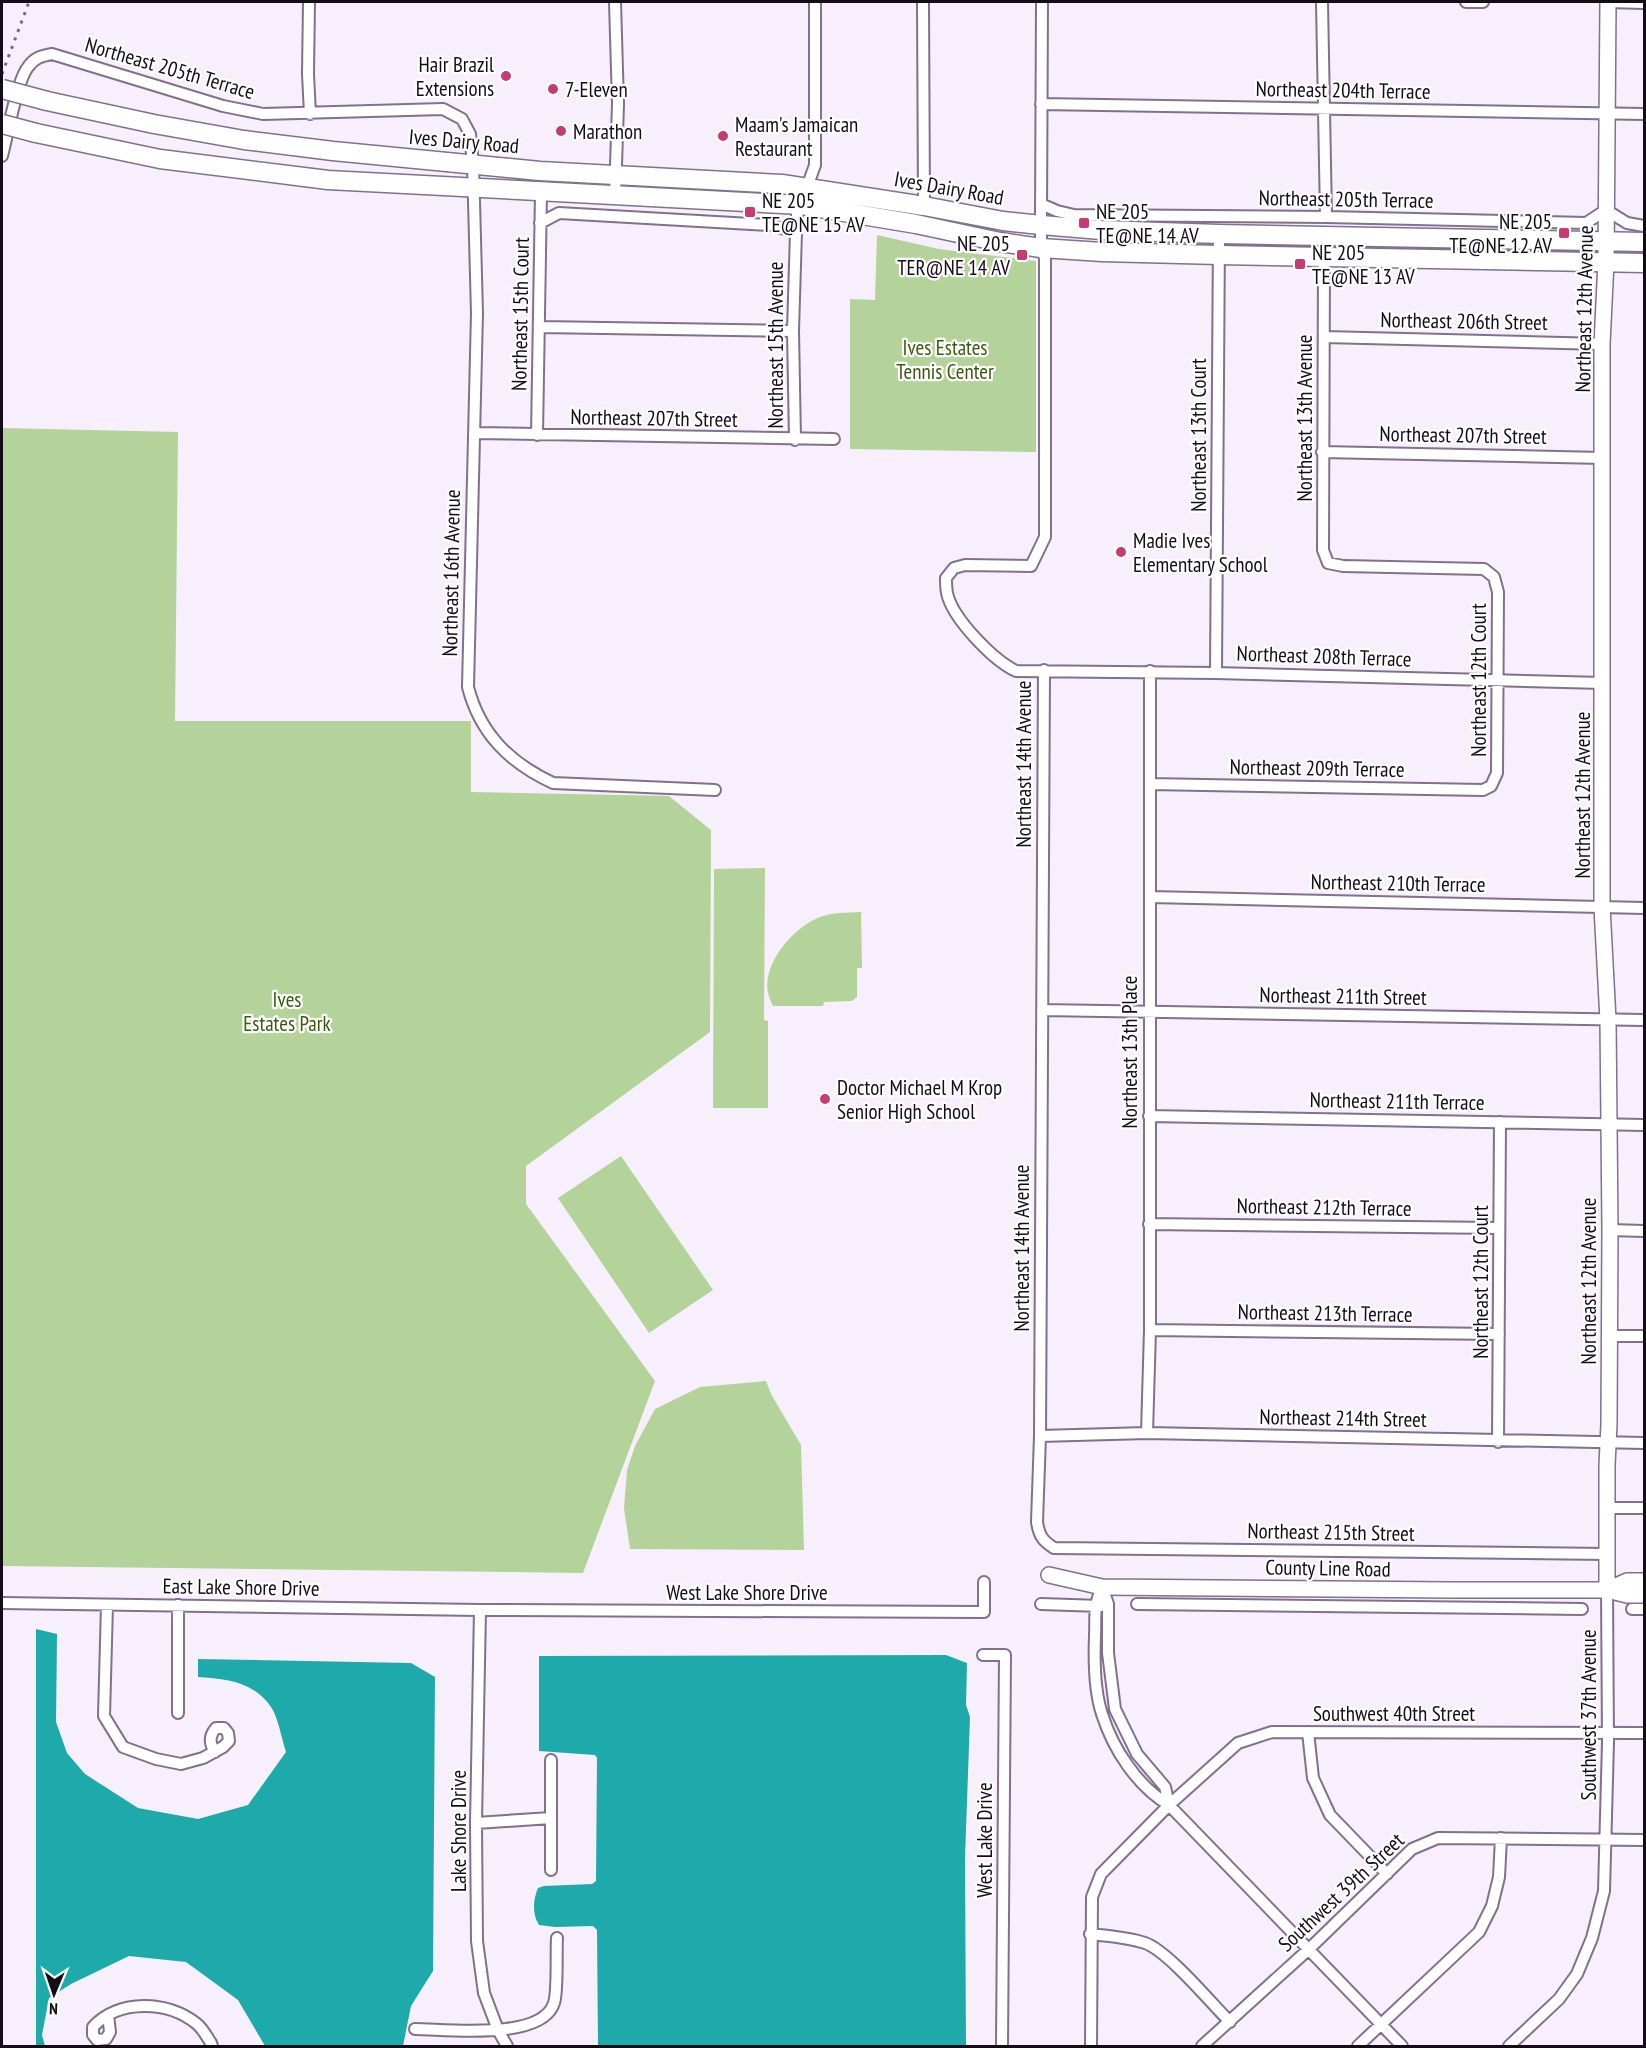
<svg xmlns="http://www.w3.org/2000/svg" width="1646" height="2048" font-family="'PT Sans Narrow',sans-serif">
	<rect width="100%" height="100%" fill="#f7effc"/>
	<path fill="#b3d39a" d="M877 235 939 249 1036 261V452L850 449V299L875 300Z
		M2 428 178 432 175 721H471V792L669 796 711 830 710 1032 526 1166V1204L655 1381 583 1573 2 1566Z
		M765 868 764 1020 768 1021V1108H713L714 869Z
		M861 912 862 968H857V997L852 1001 824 1002 823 1006H773C771 1002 769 997 768 993 762 963 794 927 820 917 833 912 848 913 861 912Z
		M621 1156 713 1290 649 1333 558 1198Z
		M766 1381 771 1394 801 1445 804 1550 630 1549 624 1508 627 1470 635 1446 655 1409 700 1387Z"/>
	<path fill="#1eaaab" d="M36 1629 57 1634 56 1722 67 1753 85 1774 138 1808 198 1819 248 1805 286 1752C282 1740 278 1717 271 1707 253 1681 226 1679 198 1677V1659L411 1663 435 1677 433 1971 411 2006 403 2046H265L238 2000 186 1962 129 1956 71 1984 49 1998 42 2035 45 2046H36Z
		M946 1655 967 1663 966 1705 970 1717 965 1858 966 2046H598L597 1930 593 1926 555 1927 539 1925C532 1914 533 1900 538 1888L544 1886 592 1884 596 1881 597 1758 595 1755 539 1751V1656Z"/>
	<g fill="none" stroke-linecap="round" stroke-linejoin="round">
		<defs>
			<path id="street" d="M309 2 308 74 310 114
				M923 2 924 206
				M1042 2 1041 215V248L1045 258V537L1031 566 965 565 954 568 946 578C946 583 946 588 947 593 952 618 993 660 1016 671L1216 673 1603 683
				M1322 2 1326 217
				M1466 2H1483
				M1608 2 1644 3
				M1041 104 1644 114
				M2 156C7 137 17 80 28 67 34 58 41 56 52 54L223 106 263 114 443 109 462 119 470 134 473 164 477 313 468 687C480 734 510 763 553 783L715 790
				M615 196 618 104 615 2
				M1041 204 1057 211 1074 215 1326 217 1586 223 1606 210 1627 223 1644 226
				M540 223 559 213 770 225 796 232
				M540 327 793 331
				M1324 337 1602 344
				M474 433 834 439
				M537 435 541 193
				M795 440 793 331 796 232 797 215 815 165V2
				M1322 452 1603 458
				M1044 670 1040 1436 1037 1522C1039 1536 1043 1541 1054 1548L1607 1554
				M1216 673 1219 234
				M1150 784 1483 790 1491 786 1497 773 1498 592 1494 577 1484 569 1343 566 1328 563 1323 550 1324 257
				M1150 897 1644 908
				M1042 1010 1644 1020
				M1149 1116 1644 1125
				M1149 1224 1499 1228
				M1610 1230 1644 1231
				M1150 1330 1499 1334
				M1609 1336H1644
				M1147 1433 1150 1330V671
				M1040 1436 1147 1433 1644 1443
				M1498 1442 1500 1122
				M1607 1508H1644
				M1102 1587C1093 1608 1096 1614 1095 1636 1094 1661 1094 1690 1102 1714 1113 1749 1137 1786 1169 1805L1402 2046
				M1102 1587 1108 1604V1653L1115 1709 1137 1754 1165 1787 1169 1805
				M2 1603 480 1610 984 1612V1582
				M1041 1604 1101 1606
				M1137 1604 1582 1609
				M107 1605 104 1716 123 1747 156 1759 181 1764 203 1758 223 1747 229 1741 228 1733 224 1728H216C209 1736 209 1743 215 1752
				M1632 1609H1644
				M480 1610 476 1823 477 1941 484 1993 498 2030 507 2046
				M983 1655H1005L1002 2046
				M178 1713V1605
				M1308 1732 1313 1778 1330 1815 1387 1874
				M476 1823 551 1818
				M551 1870V1760
				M1090 1934C1109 1936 1128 1937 1145 1943 1168 1951 1211 2003 1230 2022
				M108 2015 110 2032 106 2039 97 2040 93 2035V2027C118 1999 168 2000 197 2024 203 2029 207 2037 211 2043L212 2046
				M415 2029C447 2029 542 2041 554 2003 558 1991 556 1953 557 1938
				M1091 2046 1092 1897 1101 1874 1169 1805 1238 1743 1272 1732 1644 1733
				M1202 2046 1309 1949 1412 1849 1438 1838 1644 1840
				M1358 2046 1479 1932 1492 1906 1499 1877 1501 1838
				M1509 2046 1559 1999 1577 1974 1592 1938 1604 1891 1608 1742 1607 1590"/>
			<path id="secondary" d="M1049 1575 1102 1587 1451 1590H1607L1627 1595H1644
				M1607 1590V1465L1609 1424 1610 1230 1608 1020 1602 907V344L1606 262 1608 2
				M1607 1590 1627 1581H1644"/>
			<path id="primary" d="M47 101 154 124 244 140 333 151 540 171 782 184 924 206 1003 221 1041 225 1101 230 1219 234 1644 242
				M36 133 160 159 328 180 802 205 916 224 1000 242 1041 248 1102 252 1219 255 1644 263"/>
		</defs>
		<use href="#street" stroke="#82708d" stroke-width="14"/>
		<use href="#secondary" stroke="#82708d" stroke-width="18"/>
		<use href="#primary" stroke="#82708d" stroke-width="21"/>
		<use href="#street" stroke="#fff" stroke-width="10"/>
		<use href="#secondary" stroke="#fff" stroke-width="15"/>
		<use href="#primary" stroke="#fff" stroke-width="18"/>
		<path stroke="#736b77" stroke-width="3" stroke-dasharray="3 6" stroke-linecap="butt" d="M2 74 29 2"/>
		<defs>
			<path id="primary-bridge" d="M2 89 47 101
				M2 124 36 133"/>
		</defs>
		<use href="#primary-bridge" stroke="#82708d" stroke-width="21" stroke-linecap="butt"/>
		<use href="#primary-bridge" stroke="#fff" stroke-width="18"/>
	</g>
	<g fill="#c53b72" stroke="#fff" stroke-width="2">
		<circle cx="506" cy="76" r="6"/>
		<circle cx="553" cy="89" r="6"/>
		<circle cx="561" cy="131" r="6"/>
		<circle cx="723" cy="136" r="6"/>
		<rect x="744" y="206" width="12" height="12" rx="3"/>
		<rect x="1078" y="217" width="12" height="12" rx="3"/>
		<rect x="1558" y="227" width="12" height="12" rx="3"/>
		<rect x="1016" y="249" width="12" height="12" rx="3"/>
		<rect x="1294" y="258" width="12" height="12" rx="3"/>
		<circle cx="1121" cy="552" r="6"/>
		<circle cx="825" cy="1099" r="6"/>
	</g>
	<g text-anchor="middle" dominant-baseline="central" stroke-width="4.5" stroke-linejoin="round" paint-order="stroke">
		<g font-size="21" fill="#140d18" stroke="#fff" text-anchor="start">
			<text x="494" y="64" text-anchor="end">Hair Brazil<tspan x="494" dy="24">Extensions</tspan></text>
			<text x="565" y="89">7-Eleven</text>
			<text x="735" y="124">Maam's Jamaican<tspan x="735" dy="24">Restaurant</tspan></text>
			<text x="573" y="131">Marathon</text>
			<text x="762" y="200">NE 205<tspan x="762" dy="24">TE@NE 15 AV</tspan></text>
			<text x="1096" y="211">NE 205<tspan x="1096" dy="24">TE@NE 14 AV</tspan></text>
			<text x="1552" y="221" text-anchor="end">NE 205<tspan x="1552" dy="24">TE@NE 12 AV</tspan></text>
			<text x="1010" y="243" text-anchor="end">NE 205<tspan x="1010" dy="24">TER@NE 14 AV</tspan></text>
			<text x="1312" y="252">NE 205<tspan x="1312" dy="24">TE@NE 13 AV</tspan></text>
			<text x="1133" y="540">Madie Ives<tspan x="1133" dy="24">Elementary School</tspan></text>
			<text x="837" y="1087">Doctor Michael M Krop<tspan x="837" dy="24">Senior High School</tspan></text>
		</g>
		<g font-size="21" fill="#140d18" stroke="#fff">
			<text transform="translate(170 68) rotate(16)">Northeast 205th Terrace</text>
			<text transform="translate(1343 90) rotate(1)">Northeast 204th Terrace</text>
			<text transform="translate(464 141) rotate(5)">Ives Dairy Road</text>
			<text transform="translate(949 188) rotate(10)">Ives Dairy Road</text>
			<text transform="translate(1346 199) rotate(1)">Northeast 205th Terrace</text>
			<text transform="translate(1584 309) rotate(-89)">Northeast 12th Avenue</text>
			<text transform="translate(520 314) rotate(-89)">Northeast 15th Court</text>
			<text transform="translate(1464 321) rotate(1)">Northeast 206th Street</text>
			<text transform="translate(775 345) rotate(-90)">Northeast 15th Avenue</text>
			<text transform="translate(654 418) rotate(1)">Northeast 207th Street</text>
			<text transform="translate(1304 418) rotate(-90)">Northeast 13th Avenue</text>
			<text transform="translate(1198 435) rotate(-90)">Northeast 13th Court</text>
			<text transform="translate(1463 435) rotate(1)">Northeast 207th Street</text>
			<text transform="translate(451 573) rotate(-89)">Northeast 16th Avenue</text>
			<text transform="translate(1324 656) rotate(2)">Northeast 208th Terrace</text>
			<text transform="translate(1478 680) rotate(-90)">Northeast 12th Court</text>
			<text transform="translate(1023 764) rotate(-90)">Northeast 14th Avenue</text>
			<text transform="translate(1317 768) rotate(1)">Northeast 209th Terrace</text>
			<text transform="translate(1582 795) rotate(-90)">Northeast 12th Avenue</text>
			<text transform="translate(1398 883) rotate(1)">Northeast 210th Terrace</text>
			<text transform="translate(1343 996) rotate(1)">Northeast 211th Street</text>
			<text transform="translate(1129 1052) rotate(-90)">Northeast 13th Place</text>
			<text transform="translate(1397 1101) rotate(1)">Northeast 211th Terrace</text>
			<text transform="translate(1324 1207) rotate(1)">Northeast 212th Terrace</text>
			<text transform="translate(1021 1248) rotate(-90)">Northeast 14th Avenue</text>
			<text transform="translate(1588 1281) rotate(-90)">Northeast 12th Avenue</text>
			<text transform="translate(1480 1282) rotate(-90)">Northeast 12th Court</text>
			<text transform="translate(1325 1313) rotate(1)">Northeast 213th Terrace</text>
			<text transform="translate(1343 1418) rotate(1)">Northeast 214th Street</text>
			<text transform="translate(1331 1532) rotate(1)">Northeast 215th Street</text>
			<text transform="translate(1328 1568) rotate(1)">County Line Road</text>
			<text transform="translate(241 1587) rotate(1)">East Lake Shore Drive</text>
			<text x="747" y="1592">West Lake Shore Drive</text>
			<text x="1394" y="1713">Southwest 40th Street</text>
			<text transform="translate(1588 1715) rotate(-90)">Southwest 37th Avenue</text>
			<text transform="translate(458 1831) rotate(-90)">Lake Shore Drive</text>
			<text transform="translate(984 1840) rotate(-90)">West Lake Drive</text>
			<text transform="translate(1341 1892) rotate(-43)">Southwest 39th Street</text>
		</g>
		<g font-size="21" fill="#375b0a" stroke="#fff">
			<text x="945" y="347">Ives Estates<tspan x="945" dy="24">Tennis Center</tspan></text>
			<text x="287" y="999">Ives<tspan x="287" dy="24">Estates Park</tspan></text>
		</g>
	</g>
	<rect width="1646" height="2048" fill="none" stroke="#140d18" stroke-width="6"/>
	<g transform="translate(54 1994) rotate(182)" stroke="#ffffff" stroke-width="4.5" paint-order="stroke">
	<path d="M0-4.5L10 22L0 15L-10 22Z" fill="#140d18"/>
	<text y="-9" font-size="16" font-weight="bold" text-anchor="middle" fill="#140d18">N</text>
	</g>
</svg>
